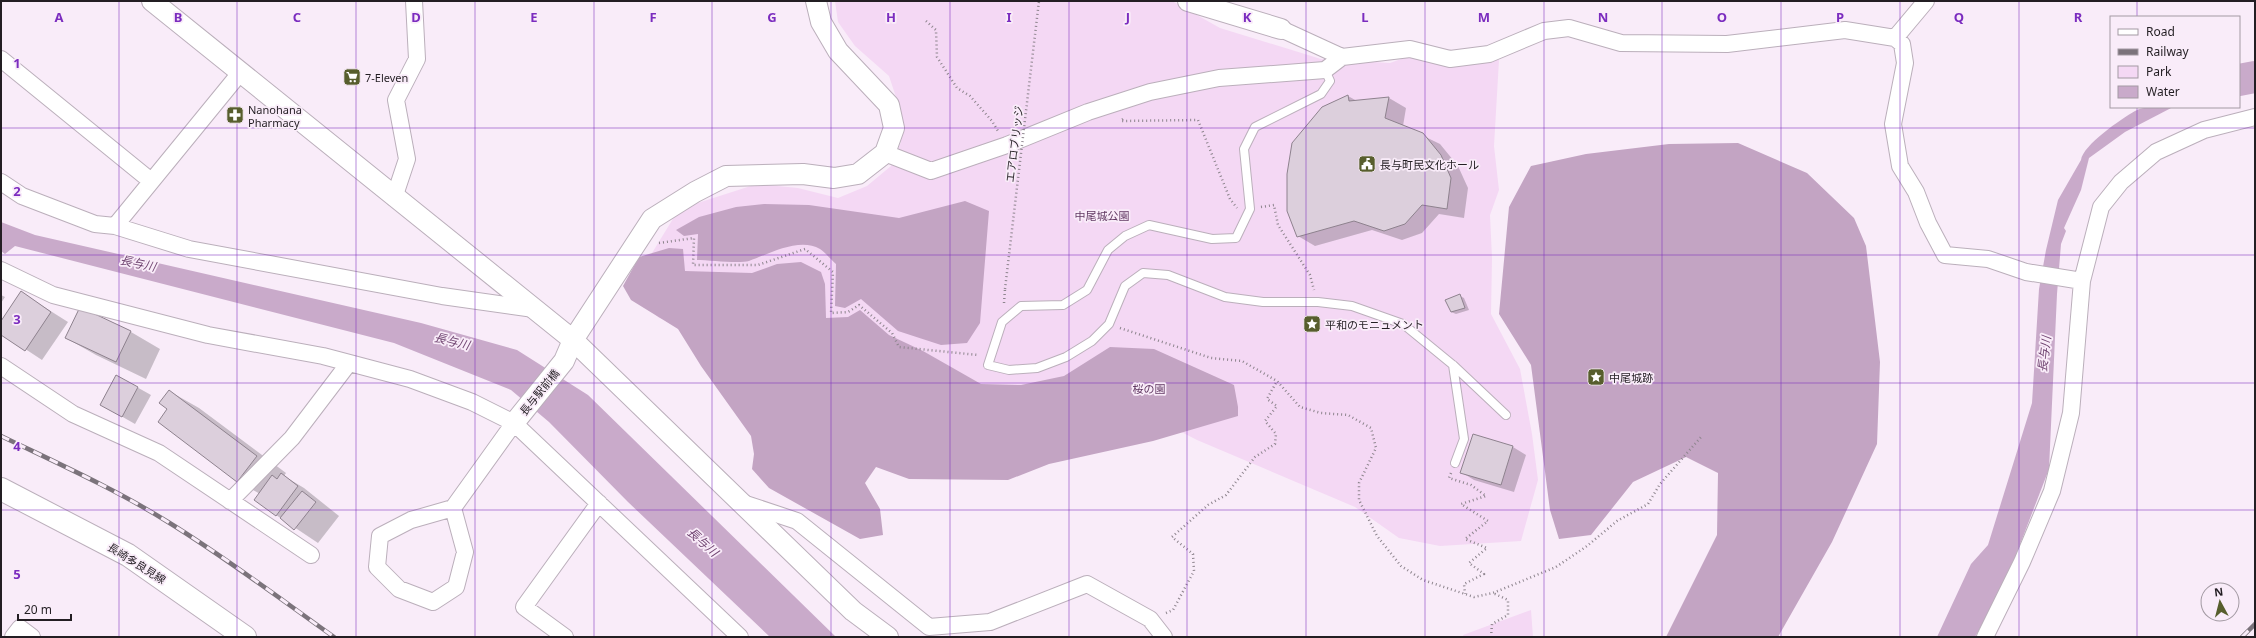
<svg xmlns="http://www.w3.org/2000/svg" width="2256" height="638" font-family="'Noto Sans','Noto Sans JP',sans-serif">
	<rect width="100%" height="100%" fill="#f9ecf9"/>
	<path fill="#f4d8f4" d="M835 1H1172L1220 28 1321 59 1390 63 1434 47 1499 60 1494 146 1499 190 1490 215 1492 258 1491 314 1520 369 1532 434 1538 480 1521 541 1440 546 1399 538 1355 507 1197 440 1164 423 659 318 633 292 652 253 679 209 757 184 798 188 838 198 867 186 891 166 901 142V112L889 76 855 46 838 22Z
		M1531 610 1533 637H1464L1463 635Z"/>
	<path fill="#c3a4c3" d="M1738 143 1807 173 1854 218 1866 246 1880 362 1877 444 1832 542 1778 637H1666L1717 535 1718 473 1686 457 1633 482 1591 535 1559 539 1550 510 1531 365 1499 314 1509 207 1531 166 1586 154 1669 144Z
		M965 201 989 211 980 323 967 343 941 345 898 331 861 299 845 308 835 306 836 264C831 260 826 253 820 249 799 237 769 254 749 261 739 264 709 260 697 260L698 234 684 236 676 230 699 217 736 207 764 204 809 205 899 218Z
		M669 248 683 249 685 271 752 273 777 264 801 262 821 272 825 284 826 318 848 317 860 310 889 335 923 351 981 384 1021 385 1064 376 1110 347 1154 349 1234 385 1238 407V416L1153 441 1049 464 1008 480 909 479 876 467 865 483 880 509 883 535 860 539 769 488 752 469 754 454 751 436 701 366 678 329 631 300 623 286 639 257Z"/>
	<path fill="#c9aaca" d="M2150 107H2173L2125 132 2089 158 2081 190 2064 228 2066 231 2061 244 2057 294 2049 469 2006 581 1975 637H1937L1971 564 1988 545 2032 403 2039 289 2046 250 2058 200 2081 160C2083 145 2121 119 2135 111 2140 108 2145 108 2150 107Z
		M1 222 35 235 421 323 517 350 588 395 836 637H770L628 502 549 422 511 390 394 343 15 246 5 254 1 251Z"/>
	<path fill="#0003" d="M1348 96 1357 101 1389 98 1406 108 1403 126 1440 144 1458 166 1468 188 1464 218 1439 214 1422 233 1402 240 1372 230 1315 246 1298 236Z
		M22 293 68 322 42 360 1 333V323Z
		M1 295 5 297 1 303Z
		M1460 296 1464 298 1469 310 1456 314 1451 312Z
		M80 308 131 332 160 349 146 379 96 355 66 338Z
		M117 376 151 395 135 424 114 412Z
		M169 391 199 408 286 473 284 476 304 488 339 516 318 543 276 515 260 494 238 481 159 422 169 409Z
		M1473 435 1513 447 1526 455 1514 492 1474 480 1461 472Z"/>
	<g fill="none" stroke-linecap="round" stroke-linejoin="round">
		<path stroke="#c9aaca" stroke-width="32" d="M2239 80 2255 77"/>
	</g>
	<path fill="#dccfdc" stroke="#8e828e" d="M1348 95 1349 101 1389 97 1385 118 1423 133 1441 155 1451 178 1447 209 1422 205 1405 224 1384 231 1354 221 1297 237 1287 211V174L1292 143 1322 107Z
		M21 291 51 312 25 351 1 335V321Z
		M1460 294 1465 308 1451 312 1445 300Z
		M80 307 131 331 116 362 65 338Z
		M116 375 138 387 122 417 100 405Z
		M169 390 257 456 237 482 158 422 167 409 159 403Z
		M1473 434 1513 446 1501 485 1460 473Z
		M281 473 298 486 276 516 254 500 272 475 277 479Z
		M302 491 316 502 294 530 280 518Z"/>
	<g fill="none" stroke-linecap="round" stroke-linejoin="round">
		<defs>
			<path id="service" d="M1325 70 1330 81 1321 94 1255 127 1244 149 1250 209 1236 238 1212 239 1149 225 1125 236 1108 250 1087 290 1063 305 1021 306 1002 322 988 365 1009 370 1037 368 1066 357 1092 341 1109 324 1125 286 1143 273 1168 275 1225 297 1263 302H1318L1352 306 1403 324 1453 365 1506 415
				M1453 365 1464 439 1455 463"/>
			<path id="minor" d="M1281 29 1342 57 1410 49 1450 59 1489 54 1544 31 1569 28 1621 43 1727 44 1845 30 1895 38 1902 44 1905 63 1893 124 1900 166 1916 192 1928 223 1945 255 1988 259 2026 272 2082 281
				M1895 38 1926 1
				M1 59 151 181
				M885 153 931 171 1007 145 1088 112 1150 92 1219 78 1325 70 1342 57
				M1 182 22 196 95 224 115 226 189 249 442 296 534 309
				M394 198 407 159 396 100 417 59 414 1
				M115 226 240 73
				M1 270 53 295 208 335 323 356 410 379 472 402 514 423 740 637
				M1 366 73 414 159 453 311 555
				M230 501 292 438 349 363
				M743 503 797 521 929 627 990 622 1087 584 1150 619 1164 637
				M453 508 465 552 456 587 433 602 399 589 377 567 380 536 411 520 453 508 514 423
				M13 637 20 628 32 637
				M565 637 524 607 599 503
				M1985 637 2022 562 2052 491 2071 413 2082 281 2101 207 2121 182 2156 152 2204 130 2255 117"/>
			<path id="tertiary" d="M152 1 573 340 853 611 888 637
				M1188 1 1281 29
				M514 423 564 361 573 340 652 219 695 192 726 176 803 174 834 178 858 174 885 153 894 128 889 105 838 51 821 22 816 1"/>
			<path id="primary" d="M1 489 128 555 245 637"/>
		</defs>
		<use href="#service" stroke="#bbafbb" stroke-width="10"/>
		<use href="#minor" stroke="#bbafbb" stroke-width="18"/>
		<use href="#tertiary" stroke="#bbafbb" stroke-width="22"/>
		<use href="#primary" stroke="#bbafbb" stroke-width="24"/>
		<path stroke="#8e858e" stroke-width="2.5" stroke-dasharray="1 3" stroke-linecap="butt" d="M926 21 936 30 937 57 957 88 970 96 992 121 998 131
			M1123 119 1121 121 1198 120 1230 199 1237 208
			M1261 207 1274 205 1278 225 1310 275 1314 290
			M659 243 694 238 693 265H758L805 249 833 272 831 313 848 312 859 305 892 333 899 347 978 355
			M1004 303 1005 289
			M1120 328 1211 358 1242 361 1277 381 1300 407 1321 413 1348 415 1371 428 1376 448 1359 483V500L1377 536 1401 566 1423 580 1474 597 1493 593 1556 567 1587 546 1617 521 1648 504 1660 484 1701 437
			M1451 473 1449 478 1471 485 1486 496 1461 504 1488 521 1465 539 1487 548 1469 563 1484 574 1464 584 1465 594
			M1166 613 1173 610 1194 571 1193 554 1172 537 1208 505 1226 495 1255 457 1275 444 1276 434 1265 421 1277 406 1267 399 1277 381
			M1491 637 1492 624 1508 615V600L1493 593"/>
		<use href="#service" stroke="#fff" stroke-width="8"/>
		<use href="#minor" stroke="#fff" stroke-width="16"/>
		<use href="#tertiary" stroke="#fff" stroke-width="20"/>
		<use href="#primary" stroke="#fff" stroke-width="22"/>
		<defs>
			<path id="rail" d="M1 436C57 463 115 489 168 522 225 557 279 598 334 637
				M2242 637 2255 624"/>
		</defs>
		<use href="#rail" stroke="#7b737b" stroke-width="4.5"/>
		<use href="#rail" stroke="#f9ecf9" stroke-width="3" stroke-dasharray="9" stroke-linecap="butt"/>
		<path stroke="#8e858e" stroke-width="2.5" stroke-dasharray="1 3" stroke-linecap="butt" d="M1005 289 1039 1"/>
	</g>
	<path fill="none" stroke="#7b2cbf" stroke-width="1" stroke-opacity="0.55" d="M119 1V637M237 1V637M356 1V637M475 1V637M594 1V637M712 1V637M831 1V637M950 1V637M1069 1V637M1187 1V637M1306 1V637M1425 1V637M1544 1V637M1662 1V637M1781 1V637M1900 1V637M2019 1V637M2137 1V17M2137 107V637M1 128H2255M1 255H2255M1 383H2255M1 510H2255"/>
	<defs>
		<symbol id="supermarket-square" viewBox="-11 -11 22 22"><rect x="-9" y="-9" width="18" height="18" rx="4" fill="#575e2d" stroke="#f9ecf9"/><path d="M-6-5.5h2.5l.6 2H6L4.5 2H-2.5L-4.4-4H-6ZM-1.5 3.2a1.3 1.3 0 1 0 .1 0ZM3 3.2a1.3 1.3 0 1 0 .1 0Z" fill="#fff"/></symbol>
		<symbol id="pharmacy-square" viewBox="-11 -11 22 22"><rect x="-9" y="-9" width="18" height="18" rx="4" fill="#575e2d" stroke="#f9ecf9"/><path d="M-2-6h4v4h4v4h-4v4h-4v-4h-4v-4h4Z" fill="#fff"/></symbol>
		<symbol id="civic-square" viewBox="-11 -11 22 22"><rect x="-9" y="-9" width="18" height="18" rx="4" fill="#575e2d" stroke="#f9ecf9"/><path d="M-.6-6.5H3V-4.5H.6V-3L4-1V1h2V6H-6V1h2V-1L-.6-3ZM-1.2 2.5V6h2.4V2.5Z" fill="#fff"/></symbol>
		<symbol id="sight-square" viewBox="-11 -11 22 22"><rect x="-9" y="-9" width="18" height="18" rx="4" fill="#575e2d" stroke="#f9ecf9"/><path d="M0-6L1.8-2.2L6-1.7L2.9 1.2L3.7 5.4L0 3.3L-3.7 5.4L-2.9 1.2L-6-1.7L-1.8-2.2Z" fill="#fff"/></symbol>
	</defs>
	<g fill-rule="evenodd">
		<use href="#supermarket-square" x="342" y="67" width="20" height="20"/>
		<use href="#pharmacy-square" x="225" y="105" width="20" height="20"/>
		<use href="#civic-square" x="1357" y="154" width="20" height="20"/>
		<use href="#sight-square" x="1302" y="314" width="20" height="20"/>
		<use href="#sight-square" x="1586" y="367" width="20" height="20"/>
	</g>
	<g text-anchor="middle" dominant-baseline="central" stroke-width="3.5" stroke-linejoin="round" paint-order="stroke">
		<g font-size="11" fill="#231e23" stroke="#f9ecf9" text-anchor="start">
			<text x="365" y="77">7-Eleven</text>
			<text x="248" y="109">Nanohana<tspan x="248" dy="13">Pharmacy</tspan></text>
			<text x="1380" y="164">長与町民文化ホール</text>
			<text x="1325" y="324">平和のモニュメント</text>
			<text x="1609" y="377">中尾城跡</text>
		</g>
		<g font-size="11" fill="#231e23" stroke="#f9ecf9">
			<text transform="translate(1014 144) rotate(-83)">エアロブリッジ</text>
			<text transform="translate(539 392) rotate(-51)">長与駅前橋</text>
			<text transform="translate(137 563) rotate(32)">長崎多良見線</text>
		</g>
		<g font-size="11" fill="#623963" stroke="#f9ecf9">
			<text x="1102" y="215">中尾城公園</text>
			<text x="1149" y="388">桜の園</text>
		</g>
		<g font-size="12" font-style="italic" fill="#704571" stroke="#f9ecf9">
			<text transform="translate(138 263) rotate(12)">長与川</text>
			<text transform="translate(452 341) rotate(14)">長与川</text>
			<text transform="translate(2044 354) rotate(-83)">長与川</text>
			<text transform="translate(703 542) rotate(42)">長与川</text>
		</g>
	</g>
	<g font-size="13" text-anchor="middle" font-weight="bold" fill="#7b2cbf" stroke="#f9ecf9" stroke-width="3.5" stroke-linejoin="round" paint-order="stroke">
		<text x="59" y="22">A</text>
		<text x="178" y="22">B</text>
		<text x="297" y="22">C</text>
		<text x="416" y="22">D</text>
		<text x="534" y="22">E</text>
		<text x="653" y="22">F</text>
		<text x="772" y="22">G</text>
		<text x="891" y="22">H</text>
		<text x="1009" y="22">I</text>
		<text x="1128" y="22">J</text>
		<text x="1247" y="22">K</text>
		<text x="1365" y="22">L</text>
		<text x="1484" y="22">M</text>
		<text x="1603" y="22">N</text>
		<text x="1722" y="22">O</text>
		<text x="1840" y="22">P</text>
		<text x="1959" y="22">Q</text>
		<text x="2078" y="22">R</text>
		<text x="17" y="68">1</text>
		<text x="17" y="196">2</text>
		<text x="17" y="324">3</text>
		<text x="17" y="451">4</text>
		<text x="17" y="579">5</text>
	</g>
	<rect width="2256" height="638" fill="none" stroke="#231e23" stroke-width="4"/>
	<rect x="2110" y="16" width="130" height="92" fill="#f9ecf9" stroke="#a39aa3"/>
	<rect x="2118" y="29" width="20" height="6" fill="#ffffff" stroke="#a39aa3"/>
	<text x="2146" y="36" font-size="12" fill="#231e23">Road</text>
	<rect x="2118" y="49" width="20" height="6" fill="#7b737b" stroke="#a39aa3"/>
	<text x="2146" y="56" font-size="12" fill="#231e23">Railway</text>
	<rect x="2118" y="66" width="20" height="12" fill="#f4d8f4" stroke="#a39aa3"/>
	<text x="2146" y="76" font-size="12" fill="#231e23">Park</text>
	<rect x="2118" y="86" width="20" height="12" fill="#c9aaca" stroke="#a39aa3"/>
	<text x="2146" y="96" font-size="12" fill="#231e23">Water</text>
	<g transform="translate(2220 602) rotate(353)"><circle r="19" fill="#f9ecf9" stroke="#a39aa3"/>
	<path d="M0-3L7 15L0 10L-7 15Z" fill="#575e2d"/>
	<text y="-6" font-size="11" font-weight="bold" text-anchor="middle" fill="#231e23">N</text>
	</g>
	<path d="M18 614v6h53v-6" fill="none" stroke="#231e23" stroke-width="2"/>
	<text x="24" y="614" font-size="12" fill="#231e23" stroke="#f9ecf9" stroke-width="3" paint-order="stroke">20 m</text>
</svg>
